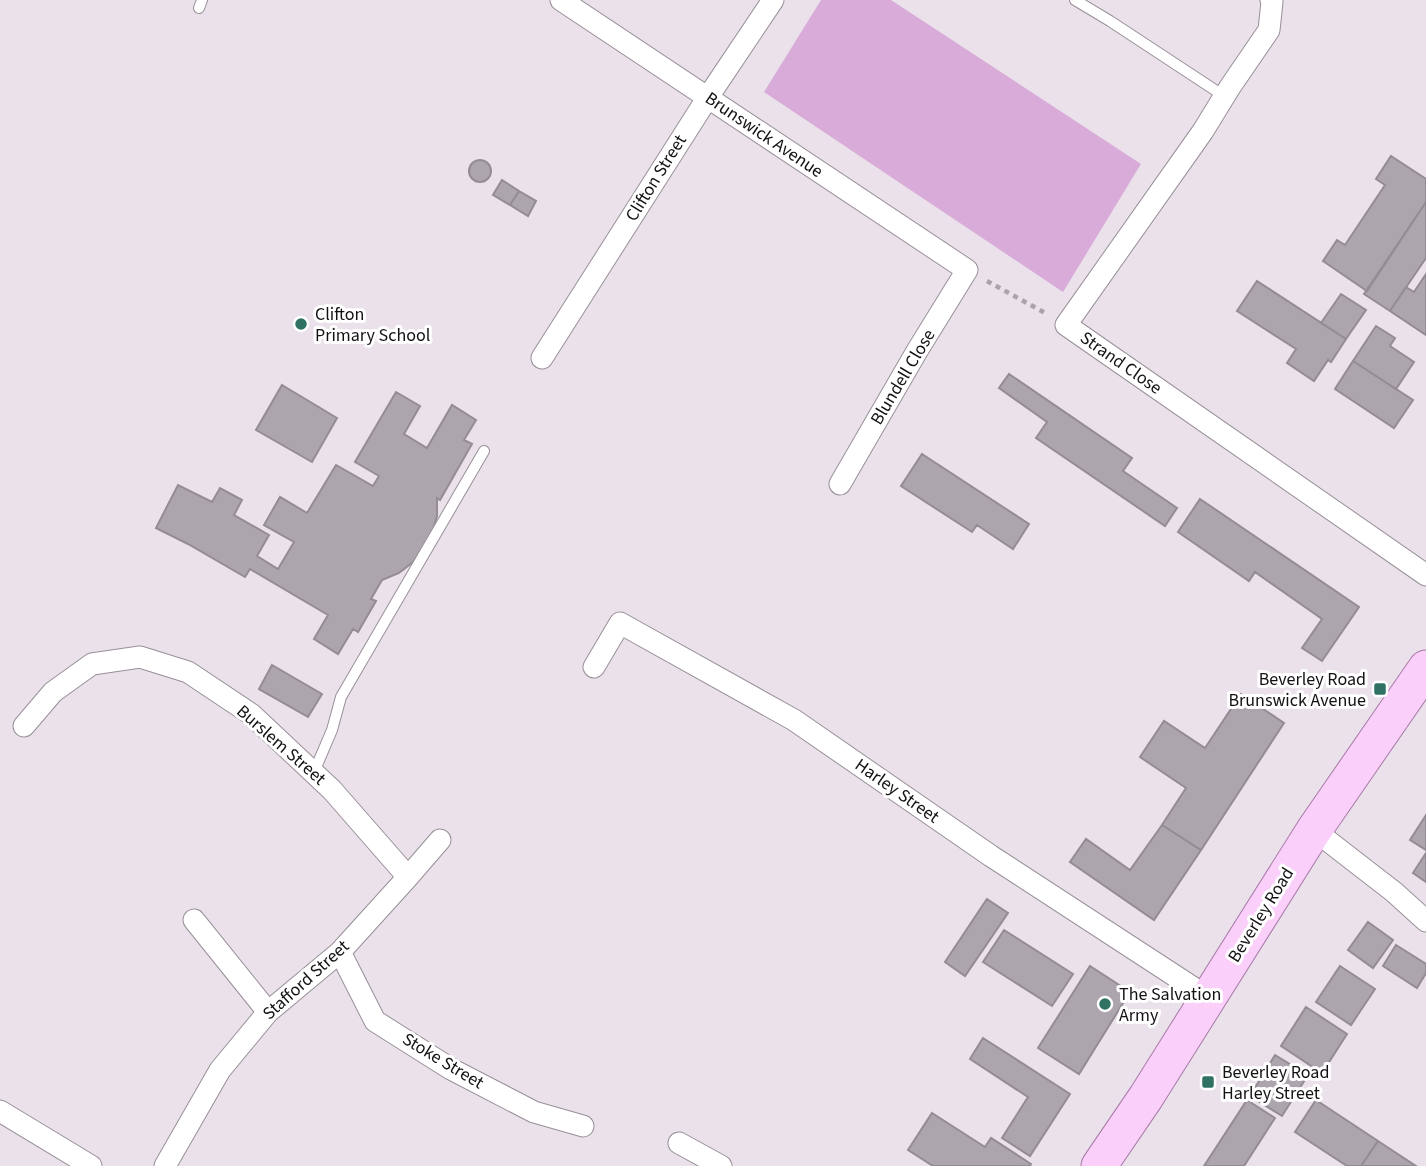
<svg xmlns="http://www.w3.org/2000/svg" width="1426" height="1166" font-family="'Source Sans 3',sans-serif">
	<rect width="100%" height="100%" fill="#eae1ea"/>
	<path fill="#d8abd8" d="M821 0H891L1141 164 1063 292 764 92Z"/>
	<path fill="#ada5ad" stroke="#948c94" stroke-width="2" d="M1391 156 1426 179V202L1367 291 1323 261 1337 240 1345 245 1385 185 1376 179Z
		M469 171a11 11 0 1 1 22 0a11 11 0 1 1-22 0Z
		M502 180 519 191 510 205 493 195Z
		M519 191 536 201 528 216 510 205Z
		M1426 202V258L1390 311 1364 294Z
		M1426 274V335L1390 311 1406 287 1414 292Z
		M1257 281 1346 339 1331 362 1328 360 1314 381 1287 363 1296 349 1237 311Z
		M1341 294 1366 310 1346 339 1321 323Z
		M1376 326 1395 338 1390 346 1414 362 1396 389 1353 361Z
		M1353 361 1413 400 1394 428 1335 389Z
		M1009 374 1132 458 1123 471 1177 508 1165 526 1036 438 1047 422 999 388Z
		M282 385 337 418 312 462 256 430Z
		M396 392 420 406 404 434 427 448 452 405 476 420 464 440 472 444 440 500 437 498V516L432 533 424 549 413 562 399 573 382 580 371 599 376 601 358 632 353 629 338 654 314 639 328 615 250 569 245 577 188 544 156 528 178 485 212 502 220 488 242 500 234 515 269 535 257 556 278 569 294 542 264 525 280 497 307 513 336 465 373 486 379 476 355 462Z
		M922 454 1029 524 1013 549 977 525 972 532 901 486Z
		M1200 499 1359 607 1322 661 1302 648 1322 619 1255 572 1249 581 1178 532Z
		M272 665 322 694 308 717 259 689Z
		M1241 694 1284 723 1201 850 1162 825 1186 788 1140 757 1164 721 1205 748Z
		M1426 815V850L1410 840Z
		M1162 825 1201 850 1154 920 1070 862 1086 839 1130 870Z
		M1426 853V882L1413 873Z
		M987 899 1008 913 965 976 945 962Z
		M1368 922 1393 940 1373 968 1348 950Z
		M1004 930 1073 974 1052 1006 983 962Z
		M1396 945 1426 964V973L1417 988 1383 966Z
		M1090 966 1130 992 1079 1074 1038 1048Z
		M1340 966 1375 989 1351 1025 1316 1002Z
		M1306 1007 1347 1034 1322 1073 1281 1046Z
		M983 1038 1070 1094 1030 1156 1002 1138 1028 1097 970 1059Z
		M1275 1055 1308 1075 1282 1116 1250 1096Z
		M1247 1100 1275 1118 1244 1166H1204Z
		M1316 1100 1378 1141 1361 1166H1347L1295 1132Z
		M932 1113 985 1147 991 1138 1031 1164 1030 1166H933L908 1150Z
		M1378 1141 1416 1166H1361Z"/>
	<g fill="none" stroke-linecap="round" stroke-linejoin="round">
		<defs>
			<path id="service" d="M1075 0 1110 21 1224 96
				M199 8 202 0
				M314 772 332 730 341 697 484 451"/>
			<path id="minor" d="M561 0 967 270 917 351 840 484
				M1271 0 1272 2 1269 30 1230 87 1203 131 1066 325 1426 575
				M542 358 708 97 773 0
				M594 667 620 623 794 720 991 856 1209 998
				M24 726 53 692 92 664 140 657 188 672 251 714 332 790 408 877
				M1314 830 1394 892 1426 921
				M194 920 268 1012
				M340 952 375 1021 451 1069 534 1112 583 1126
				M0 1111 91 1166
				M679 1143 721 1166
				M165 1166 220 1070 268 1012 340 952 408 877 440 840"/>
			<path id="primary" d="M1099 1166 1146 1097 1314 830 1426 668"/>
		</defs>
		<use href="#service" stroke="#989098" stroke-width="12"/>
		<use href="#minor" stroke="#989098" stroke-width="23"/>
		<use href="#primary" stroke="#a879a8" stroke-width="37"/>
		<path stroke="#aaa3aa" stroke-width="4.5" stroke-dasharray="5 5" stroke-linecap="butt" d="M987 281 1047 314"/>
		<use href="#service" stroke="#fff" stroke-width="10"/>
		<use href="#minor" stroke="#fff" stroke-width="21"/>
		<use href="#primary" stroke="#fad0fb" stroke-width="35"/>
	</g>
	<g fill="#2f7263" stroke="#fff" stroke-width="2.5">
		<circle cx="301" cy="324" r="7"/>
		<rect x="1373" y="682" width="14" height="14" rx="3.5"/>
		<circle cx="1105" cy="1004" r="7"/>
		<rect x="1201" y="1075" width="14" height="14" rx="3.5"/>
	</g>
	<g text-anchor="middle" dominant-baseline="central" stroke-width="6" stroke-linejoin="round" paint-order="stroke">
		<g font-size="18" fill="#141114" stroke="#fff">
			<text transform="translate(764 135) rotate(34)">Brunswick Avenue</text>
			<text transform="translate(656 178) rotate(-58)">Clifton Street</text>
			<text transform="translate(1121 363) rotate(35)">Strand Close</text>
			<text transform="translate(903 377) rotate(-59)">Blundell Close</text>
			<text transform="translate(281 745) rotate(41)">Burslem Street</text>
			<text transform="translate(897 791) rotate(35)">Harley Street</text>
			<text transform="translate(1261 915) rotate(-58)">Beverley Road</text>
			<text transform="translate(306 980) rotate(-42)">Stafford Street</text>
			<text transform="translate(443 1061) rotate(31)">Stoke Street</text>
		</g>
		<g font-size="18" fill="#141114" stroke="#fff" text-anchor="start">
			<text x="315" y="314">Clifton<tspan x="315" dy="21">Primary School</tspan></text>
			<text x="1366" y="679" text-anchor="end">Beverley Road<tspan x="1366" dy="21">Brunswick Avenue</tspan></text>
			<text x="1119" y="994">The Salvation<tspan x="1119" dy="21">Army</tspan></text>
			<text x="1222" y="1072">Beverley Road<tspan x="1222" dy="21">Harley Street</tspan></text>
		</g>
	</g>
</svg>
